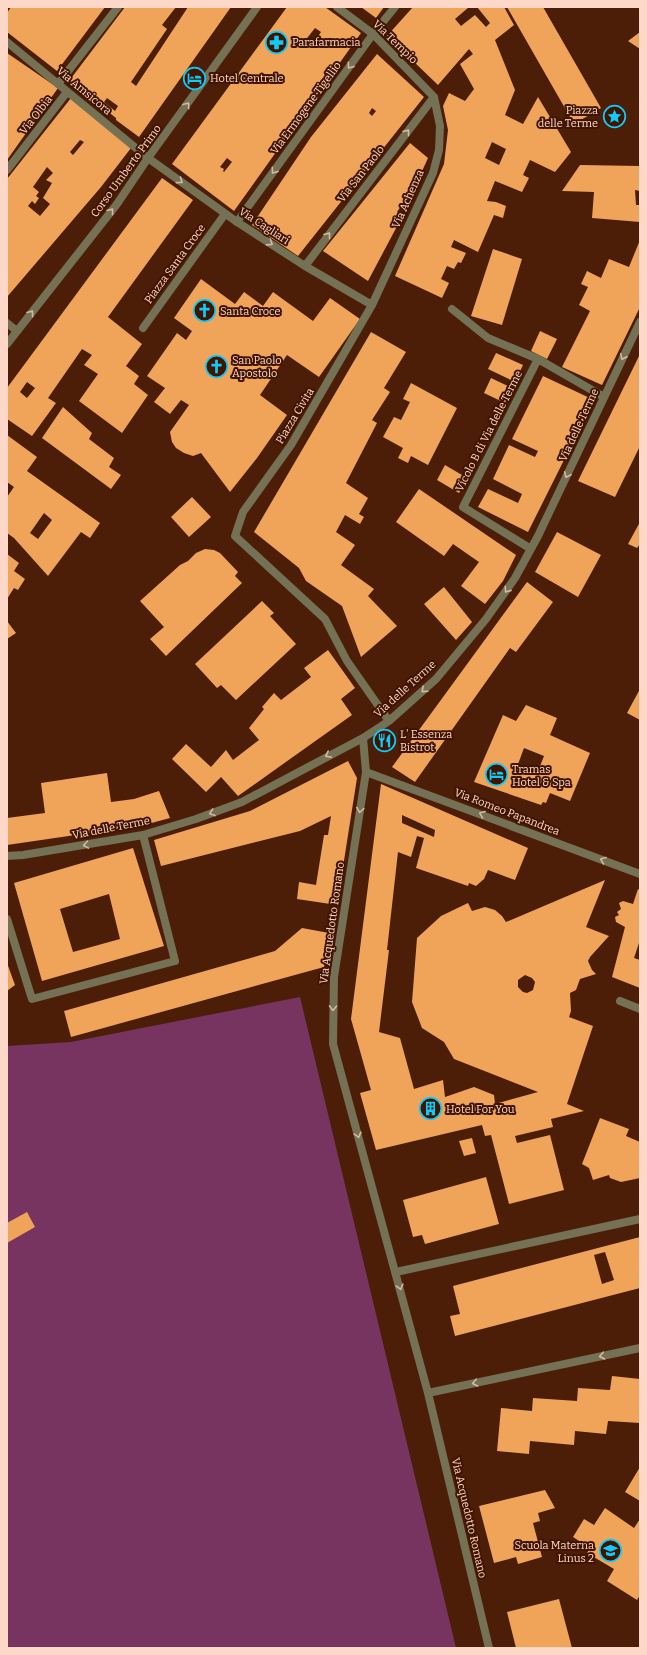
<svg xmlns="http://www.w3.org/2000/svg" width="647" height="1655" font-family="Bitter,serif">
	<rect width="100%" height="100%" fill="#4c1e08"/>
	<path fill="#783460" d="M300 997 456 1648H7V1046L71 1042Z"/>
	<path fill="#f0a459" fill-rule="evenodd" d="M11 7H105L57 71 7 32V13Z
		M125 7H176L162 25 167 29 131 82 136 86 188 7H231L139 137 116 120V118L69 81ZM107 98 118 106 115 111 104 102Z
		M287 7H325L361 33 234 211 172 164ZM315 28 321 32 311 47 304 42ZM227 158 232 162 224 172 223 171 224 169 220 167Z
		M361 7H384L376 18Z
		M413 7H469L455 19 461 26 475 15 486 27 490 23 477 7H504L514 25 495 40 515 90 505 115 523 124 538 97 571 152 555 172 530 160 523 175 529 178 522 192 495 181 487 201 496 202 506 206 503 218 494 215 478 252 454 240 451 247 466 253 461 263 458 262 454 269 447 266 441 279 449 283 442 298 395 276 444 164 448 130 443 106 449 93 465 101 474 89 460 64 473 54 469 49 438 85 387 36ZM492 142 506 149 499 165 485 158Z
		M507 7H543L601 108 574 124Z
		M640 32V49L628 41Z
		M7 53 58 88 7 160Z
		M377 54 424 97 298 256 252 225 311 137ZM372 108 376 111 372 116 369 113Z
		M71 98 131 148 101 187 7 297V179ZM80 140 84 142 73 155 70 152ZM47 167 53 173 46 180 52 183 43 198 50 204 40 216 28 206 32 201 35 204 39 198 36 196 39 192 33 187Z
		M410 143 428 158 418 180 397 212 403 215 368 281 323 251Z
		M580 165 640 166V191L635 190 636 205H640V222L592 218 594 192 562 191Z
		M162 178 193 200 108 317 142 344 126 366 139 376 134 384 148 395 122 433 79 401 98 374 84 365 92 355 82 349 48 398 56 403 32 436 7 419V388ZM27 382 35 388 27 398 20 392Z
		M640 240V307L602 385 562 367 590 311 579 305 588 287 581 284 587 271 601 278 609 259 629 267Z
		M493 249 522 259 502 325 471 316Z
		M201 279 235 304 244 292 263 306 273 292 313 321 330 298 360 319 319 377 287 355 260 395 287 415 257 458 230 492 201 453 193 456 184 453 176 448 172 442 170 432 189 405 181 400 170 414 154 402 165 388 147 376 177 333 186 340 192 331 174 318Z
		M540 331 557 339 547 359 531 351Z
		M371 332 406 352 384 388 390 392 372 420 377 423 346 483 368 498 359 514 364 517 360 524 345 515 336 532 355 545 341 565 374 589 368 596 397 626 361 657 342 606 306 581 299 568 254 532Z
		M496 353 523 365 515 382 488 369Z
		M640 354V446L615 497 578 481Z
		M543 376 594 400 528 532 478 507 488 489 518 503 522 494 493 479 509 445 535 457 538 451 512 439Z
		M491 378 512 388 505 403 484 393Z
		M411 383 457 408 428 465 411 456 408 463 398 458 403 448 383 437 394 417 401 420 410 402 403 399Z
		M63 407 92 433 89 439 114 458 109 467 121 475 111 489 42 438Z
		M7 435 37 457 27 471 100 523 90 538 81 532 48 576 14 538 7 533V497L14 487 7 482ZM44 513 52 520 38 539 30 533Z
		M445 465 467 478 459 493 437 480Z
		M419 489 516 555 503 581 485 604 461 586 479 562 453 544 444 556 396 522Z
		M192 497 211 517 189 537 171 517Z
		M640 522V544L637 548 628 544Z
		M557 532 601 555 578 597 535 572Z
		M205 549 214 550 220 553 238 572 235 576 242 583 166 656 150 639 164 627 140 601 180 565 188 561 196 553Z
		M7 554 19 563 14 571 25 579 18 590 14 588 7 599Z
		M527 582 553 602 516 652 510 648 415 782 392 767Z
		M444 587 472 622 456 640 424 604Z
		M262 601 274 613 270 616 296 644 236 700 221 685 217 688 195 664Z
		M7 621 16 633 7 639Z
		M328 650 355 688 341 699 352 715 238 796 221 777 206 792 172 759 186 744 211 767 226 750 233 760 259 740 249 728 264 709 262 707 274 693 281 700 311 677 304 668Z
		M640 689V720L627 713Z
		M526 705 557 718 550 735 590 753 570 801 550 793 546 803 543 802 541 805 474 782 503 715 516 721ZM524 748 544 756 537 774 517 767Z
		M348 761 357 778 337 905 297 899 299 882 316 885 324 835H328L331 816 300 831 161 866 154 840 250 811Z
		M107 773 111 802 134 799 159 791 170 818 144 825 7 845V818L45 813 41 783Z
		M381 784 528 848 515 880 488 870 484 879 476 886 469 883 468 886 416 868 424 838 417 836 411 857 398 852 387 950H389L379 1032 400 1038 414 1089 443 1080 445 1097 474 1087 494 1095 495 1104 538 1092 454 1059 444 1042 422 1028 412 1002 417 938 441 916 468 903 472 911 485 907 495 910 502 916 506 922 605 880 586 927 609 936 590 957 588 961 592 970 596 974 580 979 576 990 570 993 571 1011 569 1017 593 1026 567 1104 584 1111 551 1119 553 1127 515 1136 517 1143 550 1135 564 1190 509 1204 491 1135 485 1136 482 1125 376 1150 360 1093 371 1090 351 1019ZM402 815 435 830 434 837 402 823ZM525 975 532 978 535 982 533 990 527 993 523 992 518 987V980Z
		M133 848 164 946 42 981 14 883ZM109 894 120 939 73 952 60 909Z
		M638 889 640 890V940L634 958 640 960V988L612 977 625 927 616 922 615 917 619 915 617 912 621 909 619 903 623 901 633 904Z
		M302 928 329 933 324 967 71 1037 64 1011 275 951Z
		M7 963 15 985 7 991Z
		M600 1118 629 1129 626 1136 640 1142V1178L621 1182 610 1178 609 1175 593 1180 589 1168 582 1164Z
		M472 1138 476 1153 464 1156 459 1141Z
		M486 1177 499 1224 425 1244 422 1235 413 1237 403 1200Z
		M27 1212 35 1227 7 1243V1223Z
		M640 1237V1288L455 1336 450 1316 460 1314 453 1286ZM605 1252 614 1280 602 1284 594 1255Z
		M612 1376 640 1379V1423L608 1421 606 1434 575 1431 574 1445 530 1441 529 1454 497 1451 501 1408 532 1411 533 1398 577 1401 578 1388 610 1390Z
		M640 1467V1501L625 1492Z
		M545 1490 555 1508 538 1513 540 1521 533 1523 542 1557 518 1564 516 1557 494 1563 479 1506Z
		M605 1508 634 1528 640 1519V1595L637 1600 607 1581 614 1569 587 1553 590 1548 573 1537 584 1519 594 1525Z
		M559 1599 572 1648H516L507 1612Z"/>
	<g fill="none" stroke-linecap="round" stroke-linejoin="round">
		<path stroke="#747154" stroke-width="8" d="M337 7 373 34
			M7 42 148 158 237 222
			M58 84 118 7
			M7 170 67 92
			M7 323 17 331
			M7 344 117 204 148 158 257 7
			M7 856 23 855 143 835 196 819 242 802 363 738
			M7 919 32 999 175 961 143 835"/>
		<path stroke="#747154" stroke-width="8" d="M373 34 434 97 440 126 439 150 433 173 372 305 291 445 243 512 235 536 325 619 347 661 389 721
			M305 266 434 97
			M372 305 305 266 237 222 373 34 395 7
			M452 309 488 338 538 359 604 397
			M143 328 225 214
			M531 549 463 507 538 359
			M366 772 640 874
			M620 1001 640 1009
			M396 1272 640 1219
			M428 1393 640 1348
			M489 1648 428 1393 333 1044 334 977 366 772 363 738 389 721 436 679 486 619 515 578 538 536 640 322"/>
	</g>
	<defs><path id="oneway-chevron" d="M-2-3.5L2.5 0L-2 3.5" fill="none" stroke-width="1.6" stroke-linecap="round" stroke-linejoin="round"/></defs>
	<g stroke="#d4b8a4">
		<use href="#oneway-chevron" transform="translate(350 66) rotate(126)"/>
		<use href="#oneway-chevron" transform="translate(187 105) rotate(-54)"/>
		<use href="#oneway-chevron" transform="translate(407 132) rotate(-52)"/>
		<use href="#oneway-chevron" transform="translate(274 171) rotate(126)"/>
		<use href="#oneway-chevron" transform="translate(180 181) rotate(36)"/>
		<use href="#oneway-chevron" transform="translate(111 211) rotate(-52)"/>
		<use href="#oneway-chevron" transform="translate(328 235) rotate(-52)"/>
		<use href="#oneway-chevron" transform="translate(270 243) rotate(33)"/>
		<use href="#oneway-chevron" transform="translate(31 313) rotate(-52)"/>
		<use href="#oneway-chevron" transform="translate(623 357) rotate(116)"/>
		<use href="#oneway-chevron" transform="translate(567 475) rotate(115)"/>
		<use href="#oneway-chevron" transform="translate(507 590) rotate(125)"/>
		<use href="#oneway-chevron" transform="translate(424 690) rotate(138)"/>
		<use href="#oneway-chevron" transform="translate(328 755) rotate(153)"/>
		<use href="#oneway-chevron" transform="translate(360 810) rotate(99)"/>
		<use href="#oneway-chevron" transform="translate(212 813) rotate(160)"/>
		<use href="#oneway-chevron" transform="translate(482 814) rotate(-159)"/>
		<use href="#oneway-chevron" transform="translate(86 845) rotate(170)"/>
		<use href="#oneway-chevron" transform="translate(603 860) rotate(-159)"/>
		<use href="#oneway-chevron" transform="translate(333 1008) rotate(91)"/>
		<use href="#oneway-chevron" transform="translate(358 1135) rotate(75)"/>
		<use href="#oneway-chevron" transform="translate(400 1287) rotate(75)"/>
		<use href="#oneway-chevron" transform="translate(602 1356) rotate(168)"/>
		<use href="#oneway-chevron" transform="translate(475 1383) rotate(168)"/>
	</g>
	<defs>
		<symbol id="pharmacy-ring" viewBox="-11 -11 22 22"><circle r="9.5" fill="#411400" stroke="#10cafa" stroke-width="1.5"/><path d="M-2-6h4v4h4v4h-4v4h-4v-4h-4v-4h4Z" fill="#10cafa"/></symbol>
		<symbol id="hotel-ring" viewBox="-11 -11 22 22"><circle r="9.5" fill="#411400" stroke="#10cafa" stroke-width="1.5"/><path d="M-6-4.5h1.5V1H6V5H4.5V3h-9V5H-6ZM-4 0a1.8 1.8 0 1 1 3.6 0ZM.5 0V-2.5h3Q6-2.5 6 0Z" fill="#10cafa"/></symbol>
		<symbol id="sight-ring" viewBox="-11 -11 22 22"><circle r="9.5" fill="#411400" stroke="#10cafa" stroke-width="1.5"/><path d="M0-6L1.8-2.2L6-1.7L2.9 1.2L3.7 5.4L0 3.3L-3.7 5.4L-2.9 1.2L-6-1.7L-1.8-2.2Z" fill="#10cafa"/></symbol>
		<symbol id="church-ring" viewBox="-11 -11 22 22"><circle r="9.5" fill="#411400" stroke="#10cafa" stroke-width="1.5"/><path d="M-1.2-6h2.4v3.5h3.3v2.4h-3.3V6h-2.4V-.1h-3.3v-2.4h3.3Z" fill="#10cafa"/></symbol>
		<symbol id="restaurant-ring" viewBox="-11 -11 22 22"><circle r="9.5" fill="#411400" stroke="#10cafa" stroke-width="1.5"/><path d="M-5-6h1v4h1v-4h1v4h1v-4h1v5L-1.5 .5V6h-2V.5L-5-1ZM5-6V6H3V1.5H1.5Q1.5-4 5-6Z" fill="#10cafa"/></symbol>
		<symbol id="building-ring" viewBox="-11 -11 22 22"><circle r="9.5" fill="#411400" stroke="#10cafa" stroke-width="1.5"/><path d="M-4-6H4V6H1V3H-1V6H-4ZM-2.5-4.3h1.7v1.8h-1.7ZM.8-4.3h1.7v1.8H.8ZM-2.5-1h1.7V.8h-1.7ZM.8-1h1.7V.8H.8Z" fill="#10cafa"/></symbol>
		<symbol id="school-ring" viewBox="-11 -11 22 22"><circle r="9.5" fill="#411400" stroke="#10cafa" stroke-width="1.5"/><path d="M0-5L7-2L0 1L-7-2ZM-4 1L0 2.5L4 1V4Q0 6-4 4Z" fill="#10cafa"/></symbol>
	</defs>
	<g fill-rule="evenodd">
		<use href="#pharmacy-ring" x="264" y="30" width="25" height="25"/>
		<use href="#hotel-ring" x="182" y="66" width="25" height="25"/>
		<use href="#sight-ring" x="602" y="104" width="25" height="25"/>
		<use href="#church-ring" x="192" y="298" width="25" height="25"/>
		<use href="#church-ring" x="204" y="354" width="25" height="25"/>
		<use href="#restaurant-ring" x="372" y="728" width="25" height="25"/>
		<use href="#hotel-ring" x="484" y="762" width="25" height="25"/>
		<use href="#building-ring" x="418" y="1096" width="25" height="25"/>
		<use href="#school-ring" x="598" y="1538" width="25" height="25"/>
	</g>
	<g text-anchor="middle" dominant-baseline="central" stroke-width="4" stroke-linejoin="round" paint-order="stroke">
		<g font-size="11" fill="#fdd7c7" stroke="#411400" text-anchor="start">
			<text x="292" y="42">Parafarmacia</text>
			<text x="210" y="78">Hotel Centrale</text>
			<text x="598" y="110" text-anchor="end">Piazza<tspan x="598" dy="13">delle Terme</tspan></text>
			<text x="220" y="311">Santa Croce</text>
			<text x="232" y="360">San Paolo<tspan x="232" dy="13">Apostolo</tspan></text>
			<text x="400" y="734">L' Essenza<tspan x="400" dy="13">Bistrot</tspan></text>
			<text x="512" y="769">Tramas<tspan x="512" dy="13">Hotel &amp; Spa</tspan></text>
			<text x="446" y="1109">Hotel For You</text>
			<text x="594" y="1545" text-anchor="end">Scuola Materna<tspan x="594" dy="13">Linus 2</tspan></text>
		</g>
		<g font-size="11" fill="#fdd7c7" stroke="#411400">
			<text transform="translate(395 42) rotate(44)">Via Tempio</text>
			<text transform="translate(84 91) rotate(40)">Via Amsicora</text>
			<text transform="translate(306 108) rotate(-54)">Via Ermogene Tigellio</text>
			<text transform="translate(36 115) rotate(-52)">Via Olbia</text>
			<text transform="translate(126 171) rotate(-54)">Corso Umberto Primo</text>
			<text transform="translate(361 174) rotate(-52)">Via San Paolo</text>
			<text transform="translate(408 199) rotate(-66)">Via Achenza</text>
			<text transform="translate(264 226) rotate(33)">Via Cagliari</text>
			<text transform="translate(175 264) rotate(-54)">Piazza Santa Croce</text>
			<text transform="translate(295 416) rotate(-59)">Piazza Civita</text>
			<text transform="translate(579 425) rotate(-65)">Via delle Terme</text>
			<text transform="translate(489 431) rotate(-63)">Vicolo B di Via delle Terme</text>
			<text transform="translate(405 689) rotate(-42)">Via delle Terme</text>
			<text transform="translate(507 812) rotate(21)">Via Romeo Papandrea</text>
			<text transform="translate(111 828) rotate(-11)">Via delle Terme</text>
			<text transform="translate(332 923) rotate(-82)">Via Acquedotto Romano</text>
			<text transform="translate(469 1518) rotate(77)">Via Acquedotto Romano</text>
		</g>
	</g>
	<rect width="647" height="1655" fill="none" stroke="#fdd7c7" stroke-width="16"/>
</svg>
